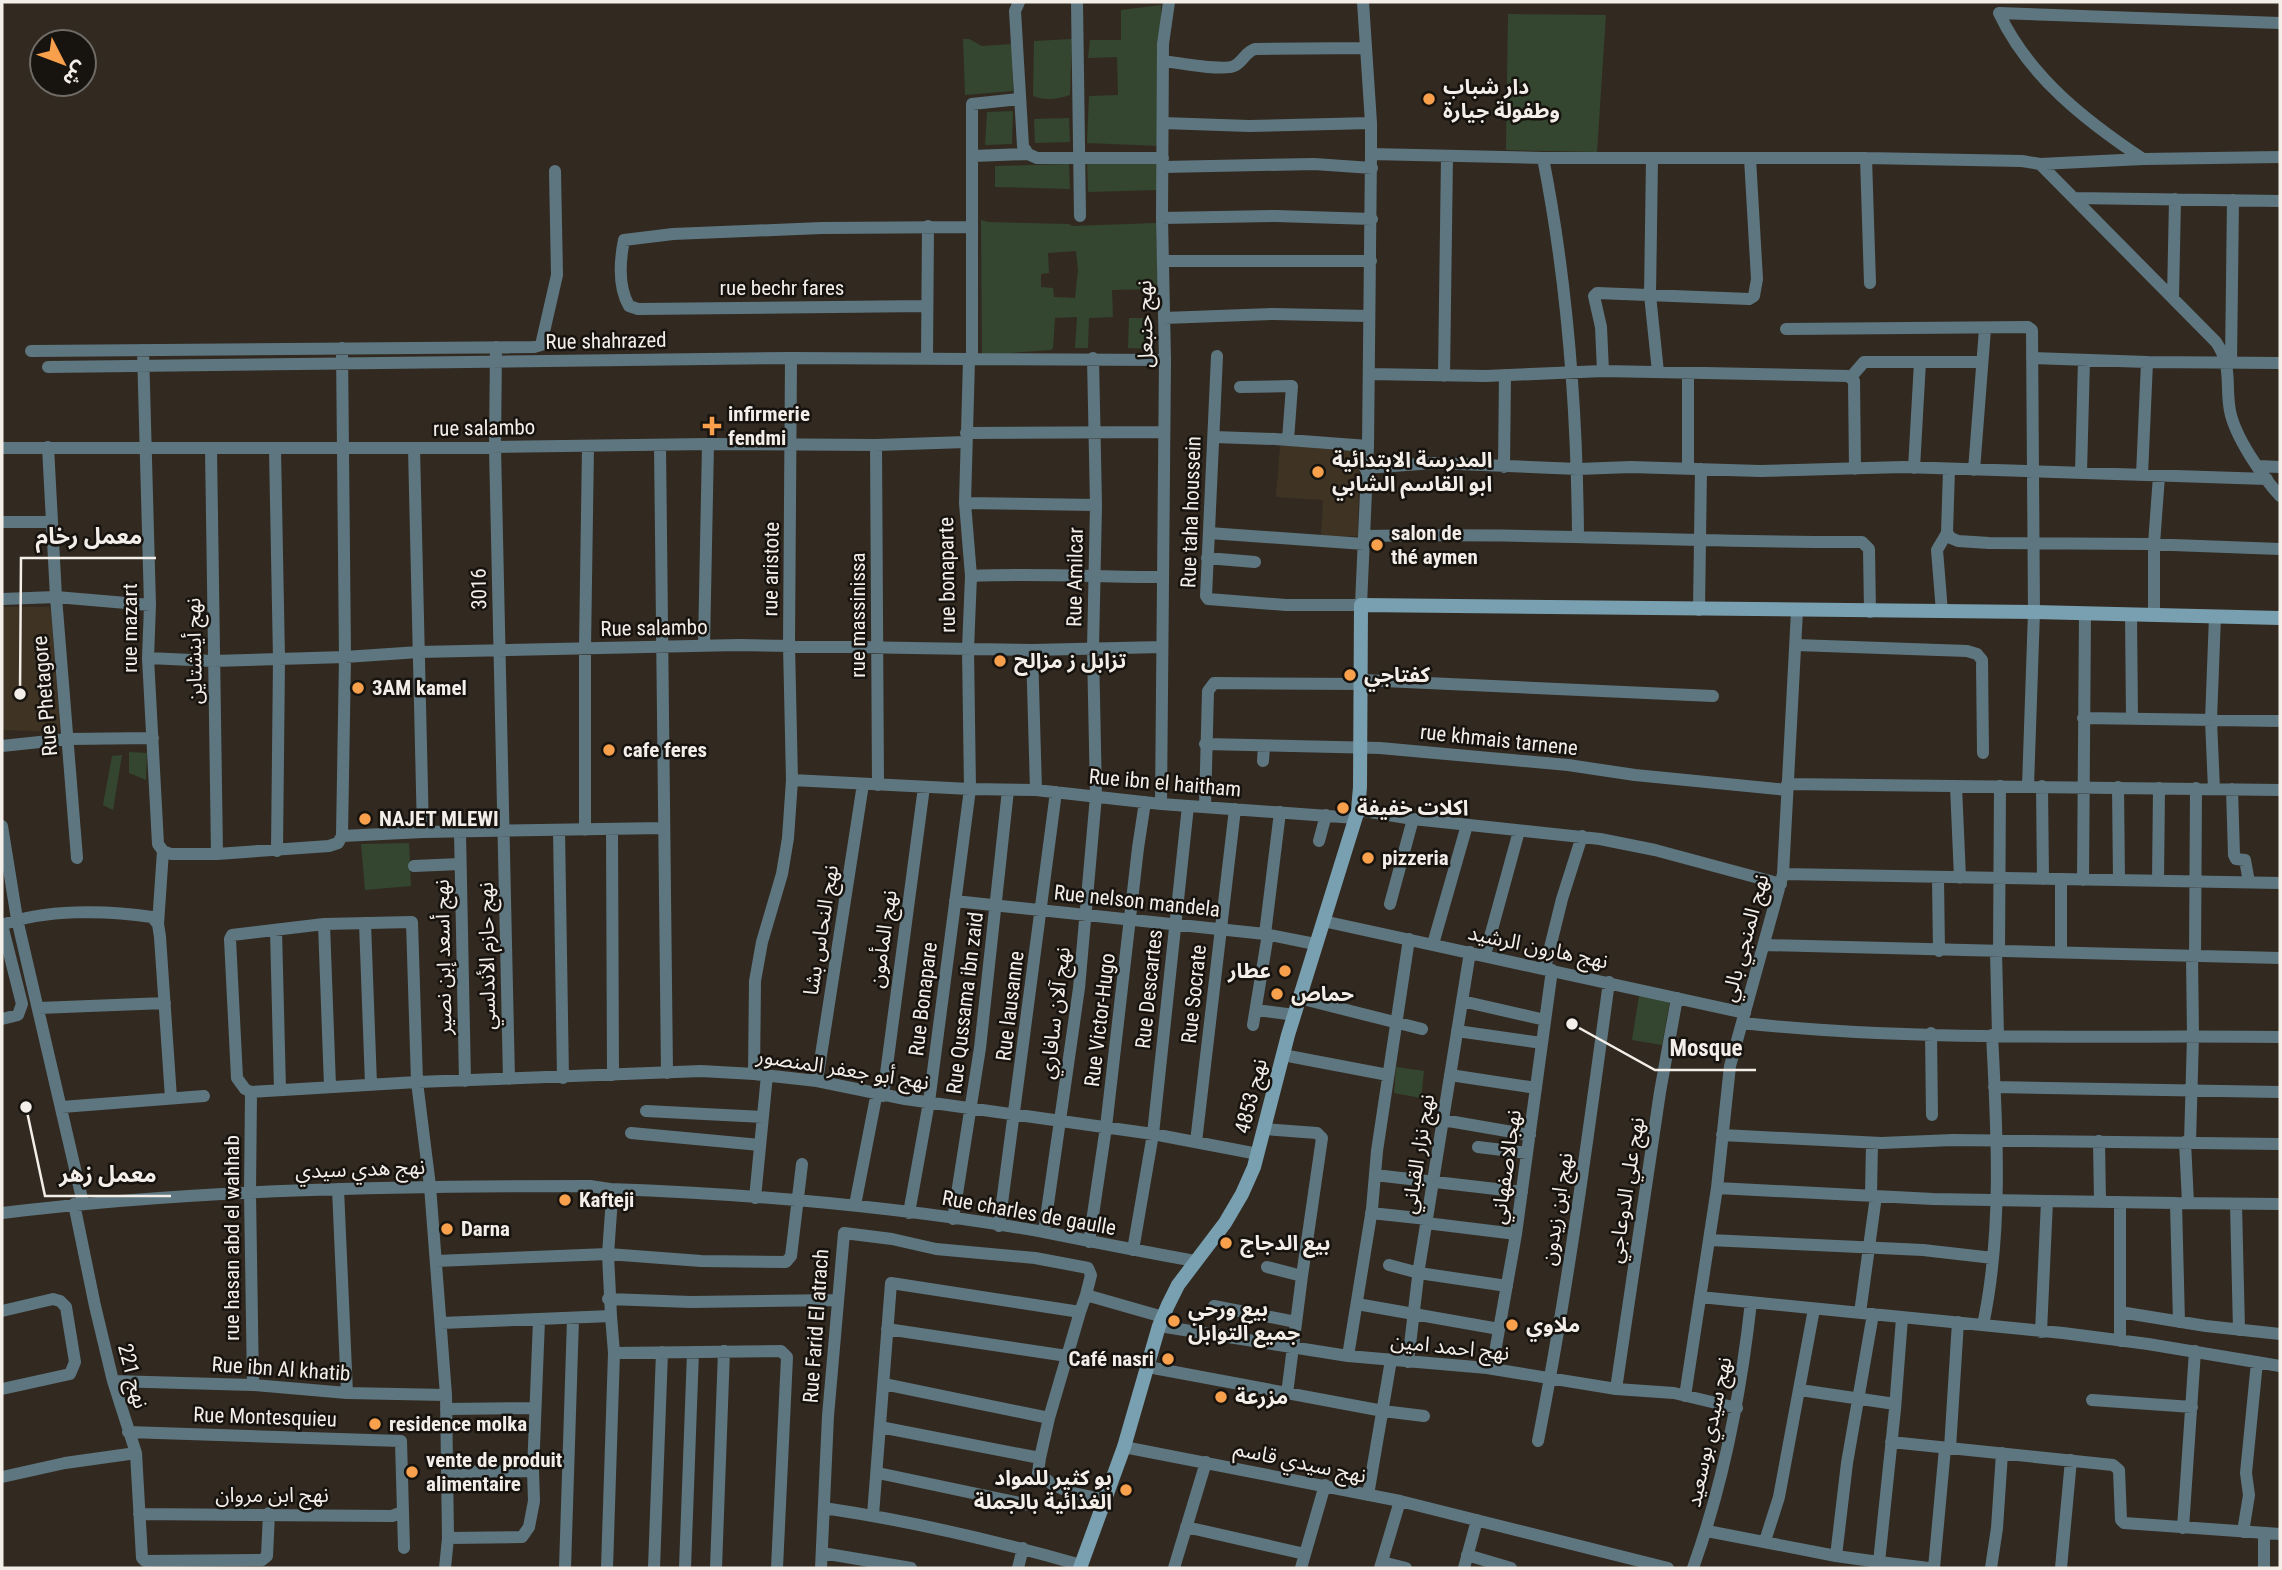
<svg xmlns="http://www.w3.org/2000/svg" width="2282" height="1570" font-family="'Roboto Condensed','Noto Sans Arabic',sans-serif">
	<rect width="100%" height="100%" fill="#322a20"/>
	<path fill="#3f3324" d="M1280 446 1359 447 1358 536H1321L1323 500 1276 497Z
		M2 607H49L51 611 60 727 59 732 2 730Z"/>
	<path fill="#34462f" fill-rule="evenodd" d="M1161 5 1160 146 1087 143 1089 96 1118 95 1117 57 1088 58 1090 40H1121V10Z
		M1508 14 1606 15 1597 152 1506 150Z
		M963 39H969L982 46 1012 44 1013 91 965 95Z
		M1072 39 1070 95C1059 99 1045 101 1033 96L1034 41Z
		M1013 111 1012 144 985 145 987 112Z
		M1069 118 1070 142 1035 143 1034 119Z
		M1087 161 1158 162 1157 190 1088 192Z
		M1069 164 1070 189 995 187V166Z
		M981 220 988 222 1069 224 1072 226 1156 223 1158 289 1112 290 1113 317 1089 318 1088 348H1075L1077 317 1055 318 1053 348 1051 350 982 355ZM1076 251 1078 270 1075 298 1054 297 1053 288 1041 287V274L1049 273 1048 253Z
		M1129 318H1151L1152 349 1128 348Z
		M129 752 147 753 146 780 129 773Z
		M122 755 113 810 103 805 112 756Z
		M409 843 411 886 365 890 361 844Z
		M1639 996 1670 1000 1662 1045 1632 1040Z
		M1396 1067 1424 1071 1421 1098 1394 1093Z"/>
	<g fill="none" stroke-linecap="round" stroke-linejoin="round">
		<path stroke="#5e7680" stroke-width="12" d="M1019 2 1015 11 1023 146 1028 154 1037 158H1163
			M1077 2 1080 216
			M1363 2 1371 123V154
			M1163 61C1177 63 1224 71 1234 66 1243 62 1245 52 1255 49L1366 48
			M1163 123 1249 126 1371 123
			M973 156 1028 154
			M1543 158C1568 284 1577 409 1578 536
			M1866 158 1870 283
			M1652 159 1650 295 1658 372
			M2143 159C2086 121 2029 77 1999 13L2280 23
			M2040 164 2143 159 2280 157
			M1163 167 1314 164 1372 168
			M2074 198 2280 201
			M1162 218 1276 216 1372 219
			M1163 261H1371
			M2173 298 2175 199
			M926 306 638 309 629 306C618 287 620 260 624 240L673 234 822 228 972 227
			M1164 318 1273 314 1369 316
			M1786 329 2028 327 2032 330 2034 612 2028 786
			M496 347 495 447 509 1079
			M143 350 150 605 148 658 158 844 163 851 171 854H217L329 846 338 843 342 836 345 657 342 348
			M31 351 534 347 541 345 557 275 555 171
			M1217 356 1206 596 1208 599 1286 605H1361L1368 446 1371 154 1543 158H1866L2022 161 2040 164 2216 342C2233 367 2225 384 2230 411 2235 437 2262 476 2280 496
			M791 358 789 645 792 780
			M2032 358 2147 362 2280 363
			M927 359 928 226
			M972 360V104L1019 99
			M2231 363 2233 200
			M48 367 791 358 1165 360
			M1603 371 1601 327 1594 296 1597 293 1749 299 1754 296 1757 279 1750 158
			M1369 374 1486 376 1603 371 1848 376 1854 381 1855 469
			M1444 376 1447 156
			M1851 377 1864 362H1982
			M1240 387 1292 386 1288 440
			M966 433 1164 432
			M1214 437 1275 439 1368 446
			M660 445 667 1073
			M876 445 878 785
			M48 447 56 597 77 858
			M2 448H414L708 444 876 445 966 442
			M211 448 217 854
			M414 448 423 832
			M275 449 279 659 277 851
			M2258 466 2280 467
			M1504 467 1505 375
			M1365 468 1434 463 1578 469 1631 467 1760 471 1903 467 2267 479
			M1914 468 1920 362
			M1688 469V373
			M1949 469 1947 533 1951 538 1958 541 1989 543 2146 544 2280 549
			M1974 470 1985 329
			M2081 473 2084 360
			M2142 475 2147 362
			M965 503 1096 505
			M2 522H52
			M1209 533 1364 544
			M1364 536C1530 532 1696 543 1862 542L1869 549 1870 612
			M1207 558 1255 562
			M971 576C1035 573 1098 577 1162 577
			M2 599 56 597 150 605
			M1699 610 1701 469
			M1942 612 1937 550 1947 533
			M2131 614 2132 718
			M2154 615V544L2159 476
			M1796 645 1967 651 1977 654 1982 660 1983 753
			M704 646 708 444
			M1032 650 1036 790
			M148 658 213 661 345 657 419 652 739 645 1032 650 1162 647
			M1362 680 1713 696
			M2083 718 2280 721
			M1205 744 1380 748 1568 765 1635 775 1787 790
			M2 746 68 739 153 738
			M1263 761 1264 746
			M1787 784 2280 790
			M1956 786 1960 878
			M2042 786 2043 879
			M2118 787 2119 880
			M2214 789 2211 720 2215 616
			M2232 789 2234 855 2236 859 2245 860 2249 882
			M1161 804 1165 360 1162 218 1163 44 1169 2
			M1205 807 1208 691 1214 683 1362 684
			M1358 810 1413 819 1600 839 1655 850 1781 884
			M2 826 17 919 83 1203
			M612 829 613 1075
			M559 830 563 1078
			M585 830V648L588 446
			M460 832 465 1081
			M342 836 423 832 663 828
			M1319 841 1326 815
			M414 866 460 864
			M1783 874 2280 883
			M1938 878 1939 951
			M2083 880 2085 613
			M2158 881 2159 788
			M955 901 1265 934 1315 944
			M1390 904 1413 819
			M1323 921 1745 1013
			M365 923 371 1084
			M158 924 163 851
			M324 924 330 1086
			M2 925C44 909 107 910 152 917L158 924 160 937 171 1098
			M276 930 280 1090
			M1265 934 1280 812
			M1433 944 1467 825
			M1764 945 2280 958
			M1996 951 1998 1035
			M1999 952 2000 786
			M2061 952V879
			M1485 955 1519 831
			M2195 955 2196 788
			M1545 968 1562 899 1582 836
			M1299 998 1422 1029
			M1462 1001 1545 1020
			M39 1008 165 1003
			M1256 1010 1295 1015
			M2 1019 18 1015 22 1004 2 925
			M1742 1023C1920 1042 2101 1035 2280 1037
			M1253 1025 1268 934
			M1457 1031 1542 1043
			M1931 1033 1932 1115
			M1283 1055 1388 1075
			M754 1074 755 981 762 942 782 874 788 838 792 780 970 789 1036 790 1161 804 1356 818
			M1450 1075 1536 1088
			M817 1081 863 784
			M1994 1087 2280 1092
			M251 1092 417 1082 701 1071 754 1074 817 1081 905 1099 1153 1134 1258 1154
			M251 1092 245 1089 237 1078 230 939 232 935 324 924 412 922 417 1082 430 1186 446 1395 448 1538 445 1568
			M251 1092 250 1193 253 1385
			M883 1096 924 787
			M62 1107 204 1096
			M646 1111 763 1117
			M1443 1120 1530 1135
			M1264 1129 1317 1133 1322 1138 1302 1276 1287 1394
			M631 1133 760 1145
			M1722 1135 1881 1143 1953 1140 2280 1144
			M2099 1141 2100 1202
			M1196 1142 1235 809
			M2185 1142 2188 1203
			M2190 1142 2193 1036 2192 955
			M1478 1147 1527 1153
			M1375 1175 1522 1192
			M1717 1188 1933 1199 2176 1203 2179 1322
			M338 1189 347 1393
			M610 1189C755 1194 901 1207 1044 1232 1094 1242 1145 1252 1195 1261
			M1871 1196 1872 1143
			M755 1198 767 1075
			M2176 1203 2280 1204
			M74 1204 95 1306 113 1381 136 1453 142 1558 145 1561 262 1560 267 1556 269 1513
			M2236 1204 2239 1330
			M855 1205 877 1092
			M2 1213C197 1189 394 1186 590 1186L610 1189 612 1198 608 1254 611 1316 441 1323
			M909 1213 929 1102 970 789 968 649 971 576 965 503 969 360
			M1371 1213 1427 1219
			M953 1219 980 1048 1008 790
			M1426 1223 1516 1234
			M999 1226 1056 792
			M1044 1232 1079 988 1096 796 1093 649 1096 505 1093 358
			M1709 1240 1923 1250 1993 1258
			M1089 1242 1106 1127 1138 848 1145 802
			M1133 1250 1153 1134 1188 806
			M436 1261 608 1254 701 1261 786 1262 791 1256 802 1164
			M1389 1265 1419 1273 1507 1286
			M1267 1267 1302 1276
			M1700 1297 2063 1333 2148 1344 2280 1366
			M608 1299 691 1302 837 1300
			M1357 1304 1499 1329
			M1214 1306 1296 1322
			M2 1311 53 1299 60 1301 66 1307 75 1362 70 1374 2 1389
			M2120 1312 2206 1326 2280 1334
			M1860 1313 1876 1196
			M1983 1325C2003 1231 1997 1130 1992 1035
			M1159 1326 1348 1356 1487 1368 1616 1389 1674 1393 1737 1408
			M887 1329 1067 1356
			M2041 1332 2047 1201
			M2120 1341V1202
			M614 1353 781 1351 787 1357 777 1568
			M1348 1356 1372 1209 1377 1151 1409 939
			M1408 1362 1419 1268 1470 952
			M1148 1367 1383 1411 1424 1416
			M1492 1369 1516 1234 1552 970
			M113 1381 253 1385 347 1393 446 1395
			M884 1384 1049 1418
			M1616 1389 1660 1092 1677 998
			M1800 1390 1895 1404
			M1685 1396 1717 1188 1730 1066 1783 874 1797 611
			M2092 1400 2192 1407
			M446 1409 535 1408
			M880 1427 1040 1458 1038 1473 1052 1484 1072 1493 1106 1500
			M128 1432 401 1441 404 1548
			M1538 1441C1568 1289 1588 1136 1609 982
			M1891 1442 2113 1465 2119 1470 2121 1520 2124 1523 2280 1534
			M1124 1447 1400 1501 1380 1568
			M1950 1448 1958 1322
			M1040 1458 1049 1418 1080 1312
			M447 1472 533 1471
			M878 1473 1029 1505
			M2 1477 65 1463 136 1453
			M1368 1495 1391 1360
			M1400 1501 1668 1568
			M824 1508C911 1521 997 1541 1081 1565
			M139 1514 392 1516 403 1512
			M873 1515 891 1283 1080 1312 1086 1295
			M1186 1527 1305 1554
			M2183 1528 2195 1351
			M1707 1531 1836 1556 1879 1562 1895 1409 1902 1318
			M2243 1532 2249 1495 2246 1473 2257 1362
			M2264 1533V1568
			M448 1538 522 1537 529 1527 534 1501 533 1471 539 1320
			M1765 1541 1779 1497 1814 1309
			M822 1553 911 1568
			M1467 1555 1511 1568
			M1836 1556 1847 1463 1873 1314
			M1382 1562 1406 1568
			M1879 1562 1929 1568
			M565 1568 573 1319
			M607 1568 614 1353 611 1316
			M654 1568 662 1352
			M685 1568 693 1352
			M716 1568 724 1351
			M821 1568 828 1416 844 1233 892 1239 936 1249 1035 1258 1088 1268 1091 1275 1086 1295 1163 1317
			M1018 1568 1023 1548
			M1174 1568 1206 1462
			M1301 1568 1325 1485
			M1464 1568 1477 1520
			M1693 1568C1724 1482 1741 1393 1751 1302
			M1934 1568 1945 1448
			M1991 1568 1997 1528 2002 1453
			M2061 1568 2071 1460"/>
		<path stroke="#79a0b1" stroke-width="14" d="M1080 1568 1124 1447 1159 1326 1168 1305 1178 1285 1225 1223 1242 1194 1254 1167 1288 1035 1358 810 1360 787 1361 605 2034 612 2280 618"/>
	</g>
	<g fill="#f9a04c" stroke="#17130f" stroke-width="2.5">
		<circle cx="1429" cy="99" r="7"/>
		<path d="M708.5 415.5h7v7h7v7h-7v7h-7v-7h-7v-7h7z"/>
		<circle cx="1318" cy="472" r="7"/>
		<circle cx="1377" cy="545" r="7"/>
		<circle cx="1000" cy="661" r="7"/>
		<circle cx="1350" cy="675" r="7"/>
		<circle cx="358" cy="688" r="7"/>
		<circle cx="609" cy="750" r="7"/>
		<circle cx="1343" cy="808" r="7"/>
		<circle cx="365" cy="819" r="7"/>
		<circle cx="1368" cy="858" r="7"/>
		<circle cx="1285" cy="971" r="7"/>
		<circle cx="1277" cy="994" r="7"/>
		<circle cx="565" cy="1200" r="7"/>
		<circle cx="447" cy="1229" r="7"/>
		<circle cx="1226" cy="1243" r="7"/>
		<circle cx="1174" cy="1321" r="7"/>
		<circle cx="1512" cy="1325" r="7"/>
		<circle cx="1168" cy="1359" r="7"/>
		<circle cx="1221" cy="1397" r="7"/>
		<circle cx="375" cy="1424" r="7"/>
		<circle cx="412" cy="1472" r="7"/>
		<circle cx="1126" cy="1490" r="7"/>
	</g>
	<g text-anchor="middle" dominant-baseline="central" stroke-width="5" stroke-linejoin="round" paint-order="stroke">
		<g font-size="21" font-weight="bold" fill="#f4eee8" stroke="#17130f" text-anchor="start">
			<text x="1443" y="87">دار شباب<tspan x="1443" dy="24">وطفولة جيارة</tspan></text>
			<text x="728" y="414">infirmerie<tspan x="728" dy="24">fendmi</tspan></text>
			<text x="1332" y="460">المدرسة الابتدائية<tspan x="1332" dy="24">ابو القاسم الشابي</tspan></text>
			<text x="1391" y="533">salon de<tspan x="1391" dy="24">thé aymen</tspan></text>
			<text x="1014" y="661">تزابل ز مزالح</text>
			<text x="1364" y="675">كفتاجي</text>
			<text x="372" y="688">3AM kamel</text>
			<text x="623" y="750">cafe feres</text>
			<text x="1357" y="808">اكلات خفيفة</text>
			<text x="379" y="819">NAJET MLEWI</text>
			<text x="1382" y="858">pizzeria</text>
			<text x="1271" y="971" text-anchor="end">عطار</text>
			<text x="1291" y="994">حماص</text>
			<text x="579" y="1200">Kafteji</text>
			<text x="461" y="1229">Darna</text>
			<text x="1240" y="1243">بيع الدجاج</text>
			<text x="1188" y="1309">بيع ورحي<tspan x="1188" dy="24">جميع التوابل</tspan></text>
			<text x="1526" y="1325">ملاوي</text>
			<text x="1154" y="1359" text-anchor="end">Café nasri</text>
			<text x="1235" y="1397">مزرعة</text>
			<text x="389" y="1424">residence molka</text>
			<text x="426" y="1460">vente de produit<tspan x="426" dy="24">alimentaire</tspan></text>
			<text x="1112" y="1478" text-anchor="end">بو كثير للمواد<tspan x="1112" dy="24">الغذائية بالجملة</tspan></text>
		</g>
		<g font-size="21" fill="#f4eee8" stroke="#17130f">
			<text x="782" y="288">rue bechr fares</text>
			<text transform="translate(1145 324) rotate(-91)">نهج حنبعل</text>
			<text transform="translate(606 341) rotate(-1)">Rue shahrazed</text>
			<text transform="translate(484 428) rotate(-1)">rue salambo</text>
			<text transform="translate(1191 512) rotate(-88)">Rue taha houssein</text>
			<text transform="translate(771 569) rotate(-89)">rue aristote</text>
			<text transform="translate(947 575) rotate(-91)">rue bonaparte</text>
			<text transform="translate(1075 577) rotate(-89)">Rue Amilcar</text>
			<text transform="translate(479 589) rotate(-91)">3016</text>
			<text transform="translate(858 615) rotate(-90)">rue massinissa</text>
			<text transform="translate(130 628) rotate(-90)">rue mazart</text>
			<text transform="translate(654 628) rotate(-1)">Rue salambo</text>
			<text transform="translate(194 651) rotate(-91)">نهج أينشتاين</text>
			<text transform="translate(45 696) rotate(-95)">Rue Phetagore</text>
			<text transform="translate(1499 740) rotate(6)">rue khmais tarnene</text>
			<text transform="translate(1165 783) rotate(5)">Rue ibn el haitham</text>
			<text transform="translate(1137 901) rotate(6)">Rue nelson mandela</text>
			<text transform="translate(821 930) rotate(-81)">نهج النحاس بشا</text>
			<text transform="translate(1745 938) rotate(-75)">نهج المنجي بالي</text>
			<text transform="translate(883 939) rotate(-82)">نهج المأمون</text>
			<text transform="translate(1538 947) rotate(12)">نهج هارون الرشيد</text>
			<text transform="translate(487 956) rotate(-91)">نهج حازم الأندلسي</text>
			<text transform="translate(443 957) rotate(-91)">نهج أسعد إبن نصير</text>
			<text transform="translate(1149 989) rotate(-84)">Rue Descartes</text>
			<text transform="translate(1194 994) rotate(-84)">Rue Socrate</text>
			<text transform="translate(923 999) rotate(-83)">Rue Bonapare</text>
			<text transform="translate(965 1003) rotate(-83)">Rue Qussama ibn zaid</text>
			<text transform="translate(1010 1006) rotate(-83)">Rue lausanne</text>
			<text transform="translate(1055 1013) rotate(-83)">نهج آلان سافاري</text>
			<text transform="translate(1100 1020) rotate(-83)">Rue Victor-Hugo</text>
			<text transform="translate(843 1069) rotate(9)">نهج أبو جعفر المنصور</text>
			<text transform="translate(1251 1096) rotate(-76)">نهج 4853</text>
			<text transform="translate(1418 1154) rotate(-81)">نهج نزار القباني</text>
			<text transform="translate(1506 1167) rotate(-82)">نهجالاصفهاني</text>
			<text transform="translate(360 1169) rotate(-2)">نهج هدي سيدي</text>
			<text transform="translate(1626 1190) rotate(-81)">نهج علي الدوعاجي</text>
			<text transform="translate(1557 1209) rotate(-81)">نهج ابن زيدون</text>
			<text transform="translate(1029 1213) rotate(10)">Rue charles de gaulle</text>
			<text transform="translate(232 1238) rotate(-90)">rue hasan abd el wahhab</text>
			<text transform="translate(816 1326) rotate(-86)">Rue Farid El atrach</text>
			<text transform="translate(1450 1347) rotate(6)">نهج احمد امين</text>
			<text transform="translate(281 1369) rotate(4)">Rue ibn Al khatib</text>
			<text transform="translate(133 1376) rotate(75)">نهج 221</text>
			<text transform="translate(265 1417) rotate(2)">Rue Montesquieu</text>
			<text transform="translate(1709 1432) rotate(-78)">نهج سيدي بوسعيد</text>
			<text transform="translate(1300 1462) rotate(12)">نهج سيدي قاسم</text>
			<text x="272" y="1495">نهج ابن مروان</text>
		</g>
	</g>
	<path fill="none" stroke="#f4eee8" stroke-width="2.5" d="M20 694L21 558H156M1572 1024L1655 1070H1756M26 1107L45 1196H171"/>
	<g fill="#f4eee8" stroke="#17130f" stroke-width="2.5">
		<circle cx="20" cy="694" r="7"/>
		<circle cx="1572" cy="1024" r="7"/>
		<circle cx="26" cy="1107" r="7"/>
	</g>
	<g font-size="23" text-anchor="middle" font-weight="bold" fill="#f4eee8" stroke="#17130f" stroke-width="5" stroke-linejoin="round" paint-order="stroke">
		<text x="89" y="544">معمل رخام</text>
		<text x="1706" y="1056">Mosque</text>
		<text x="108" y="1182">معمل زهر</text>
	</g>
	<rect width="2282" height="1570" fill="none" stroke="#f4eee8" stroke-width="7"/>
	<g transform="translate(63 63) rotate(132)"><circle r="33" fill="#17130f" stroke="#6f6b66" stroke-width="2"/>
	<path d="M0-5L12 26L0 18L-12 26Z" fill="#f9a04c"/>
	<text y="-10" font-size="19" font-weight="bold" text-anchor="middle" fill="#f4eee8">ش</text>
	</g>
</svg>
